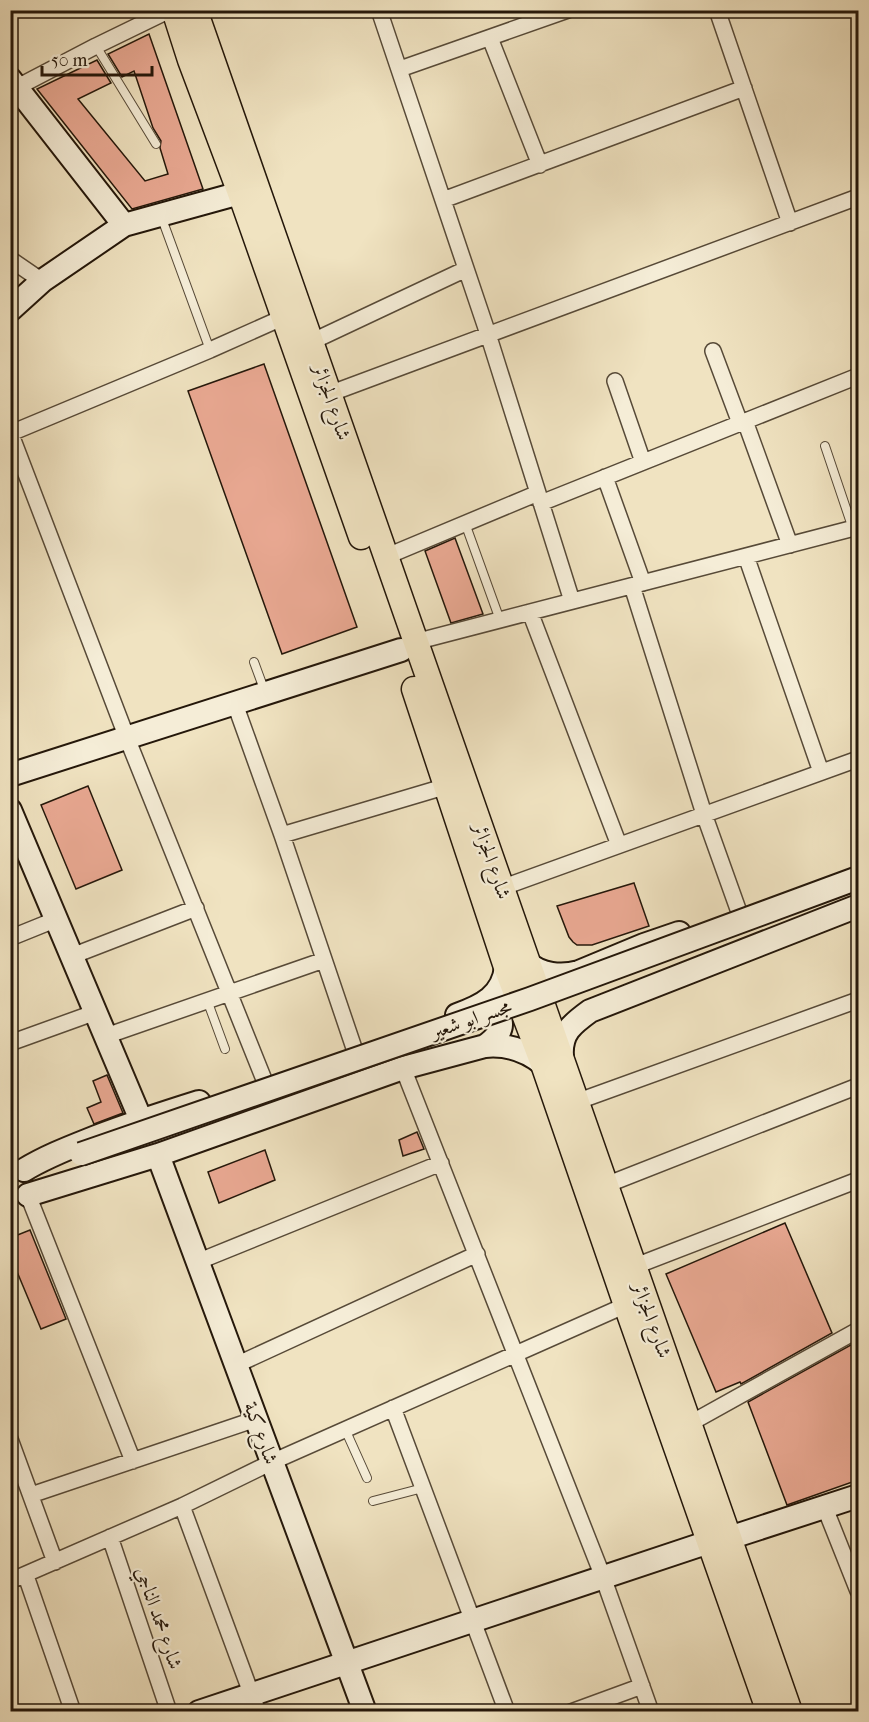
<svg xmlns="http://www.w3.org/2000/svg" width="869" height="1722" font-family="'IM FELL French Canon',Amiri,serif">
	<rect width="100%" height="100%" fill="#f0e3c1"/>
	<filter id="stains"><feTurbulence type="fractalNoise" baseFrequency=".00333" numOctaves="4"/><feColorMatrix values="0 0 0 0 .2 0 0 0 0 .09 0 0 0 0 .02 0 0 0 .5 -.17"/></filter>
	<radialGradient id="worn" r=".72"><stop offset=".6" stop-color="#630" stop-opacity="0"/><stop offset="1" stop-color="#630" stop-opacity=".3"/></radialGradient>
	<path fill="#eaa993" stroke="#24170a" stroke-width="1.5" d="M149 34 203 189 132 209 37 89 97 60 111 83 78 99 145 181 168 174 160 148 161 141 153 128 134 71 122 77 108 54Z
		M264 364 357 627 282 654 188 391Z
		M455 538 483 614 451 623 425 551Z
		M88 786 122 870 76 889 41 805Z
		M634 883 649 926 592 945H577L573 942 569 937 557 906Z
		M107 1075 123 1113 94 1124 87 1108 101 1102 93 1081Z
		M417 1132 424 1149 403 1156 399 1140Z
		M265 1150 275 1180 219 1203 208 1172Z
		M785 1223 832 1333 741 1384 740 1382 716 1392 666 1274Z
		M30 1230 66 1319 41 1329 10 1255V1238Z
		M858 1341V1480L787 1505 748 1402Z"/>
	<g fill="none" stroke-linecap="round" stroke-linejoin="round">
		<defs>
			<path id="lane" d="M96 46 156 144
				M161 216 210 350
				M825 446 853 529
				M465 523 500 620
				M254 662 265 692
				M207 1000 225 1049
				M345 1429 367 1478
				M373 1501 423 1488"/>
			<path id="street" d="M379 10 488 334 572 601
				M717 10 790 223
				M490 38 540 165
				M400 69 568 10
				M10 91 96 46 170 10
				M443 200 744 88
				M10 259 42 281
				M311 342 466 269
				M713 351 740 423
				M615 381 643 462
				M329 394 858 197
				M745 421 790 545
				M10 432 127 738 265 1082
				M11 433 210 350 284 317
				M605 477 643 583
				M541 503 858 376
				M746 556 821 772
				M385 557 538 493
				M632 586 704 814 739 912
				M530 612 619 845
				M415 642 858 527
				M235 704 282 835 355 1051
				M282 835 447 786
				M501 888 858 759
				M10 938 57 919
				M72 956 196 908
				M106 1036 324 960
				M10 1043 96 1012
				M403 1068 603 1577 651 1712
				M576 1102 858 1000
				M606 1185 858 1086
				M28 1195 133 1461
				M197 1262 441 1163
				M633 1267 858 1180
				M236 1365 477 1254
				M393 1408 507 1712
				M689 1424 858 1330
				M10 1439 55 1562
				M31 1495 256 1419
				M182 1506 258 1712
				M825 1508 858 1591
				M110 1537 169 1712
				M26 1576 73 1712
				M10 1581 182 1506 272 1462 626 1305
				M571 1712 642 1686"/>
			<path id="secondary" d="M10 79 124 225
				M10 310 42 281 124 225 240 193
				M10 775 401 650
				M10 810 141 1120
				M526 962C541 975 561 977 579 972L644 945 679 933
				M476 1009C506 1010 509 1030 485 1046
				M457 1015C482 1006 503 996 506 967
				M562 1057C560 1033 572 1024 590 1011L858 906
				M158 1155 365 1712
				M24 1170C47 1156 71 1147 96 1137 130 1124 164 1113 199 1102
				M28 1195 158 1155 403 1068 485 1046C506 1044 526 1050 543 1064
				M729 1538 858 1496
				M199 1712 709 1542"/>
			<path id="primary" d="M174 10 190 60 240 193 361 537
				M195 10 790 1712
				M414 689 506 967 543 1064 626 1305 769 1712"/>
		</defs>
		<use href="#lane" stroke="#574a38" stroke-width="10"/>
		<use href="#street" stroke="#574a38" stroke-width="18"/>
		<use href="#secondary" stroke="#24170a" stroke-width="26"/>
		<use href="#primary" stroke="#24170a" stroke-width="27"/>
		<use href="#lane" stroke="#f5edd7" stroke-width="8"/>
		<use href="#street" stroke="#f5edd7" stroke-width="15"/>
		<use href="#secondary" stroke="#f5edd7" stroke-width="22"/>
		<use href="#primary" stroke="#f0e3c1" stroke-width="24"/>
		<defs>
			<path id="secondary-bridge" d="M81 1154 530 999 858 878"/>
		</defs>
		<use href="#secondary-bridge" stroke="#24170a" stroke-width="26" stroke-linecap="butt"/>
		<use href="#secondary-bridge" stroke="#f5edd7" stroke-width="22"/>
	</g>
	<g text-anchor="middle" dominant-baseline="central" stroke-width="4.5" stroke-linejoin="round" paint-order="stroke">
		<g font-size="20" fill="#24170a" stroke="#f5edd7">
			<text transform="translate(332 402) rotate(71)">شارع الجزائر</text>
			<text transform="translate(492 861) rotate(71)">شارع الجزائر</text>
			<text transform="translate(471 1019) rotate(-19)">مجسر ابو شعير</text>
			<text transform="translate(652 1320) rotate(70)">شارع الجزائر</text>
			<text transform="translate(261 1433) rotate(70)">شارع كية</text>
			<text transform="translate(159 1618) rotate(71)">شارع محمد الناجي</text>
		</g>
	</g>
	<rect width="869" height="1722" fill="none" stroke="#f0e3c1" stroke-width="36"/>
	<rect x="12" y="12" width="845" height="1698" fill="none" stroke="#24170a" stroke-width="3"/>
	<rect x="18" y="18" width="833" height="1686" fill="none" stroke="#24170a" stroke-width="1.5"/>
	<path d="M42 66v9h110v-9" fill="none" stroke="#24170a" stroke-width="3"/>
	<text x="51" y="66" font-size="18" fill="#24170a" stroke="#f5edd7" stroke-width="4.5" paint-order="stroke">50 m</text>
	<rect width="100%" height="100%" filter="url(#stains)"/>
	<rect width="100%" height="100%" fill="url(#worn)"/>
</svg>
